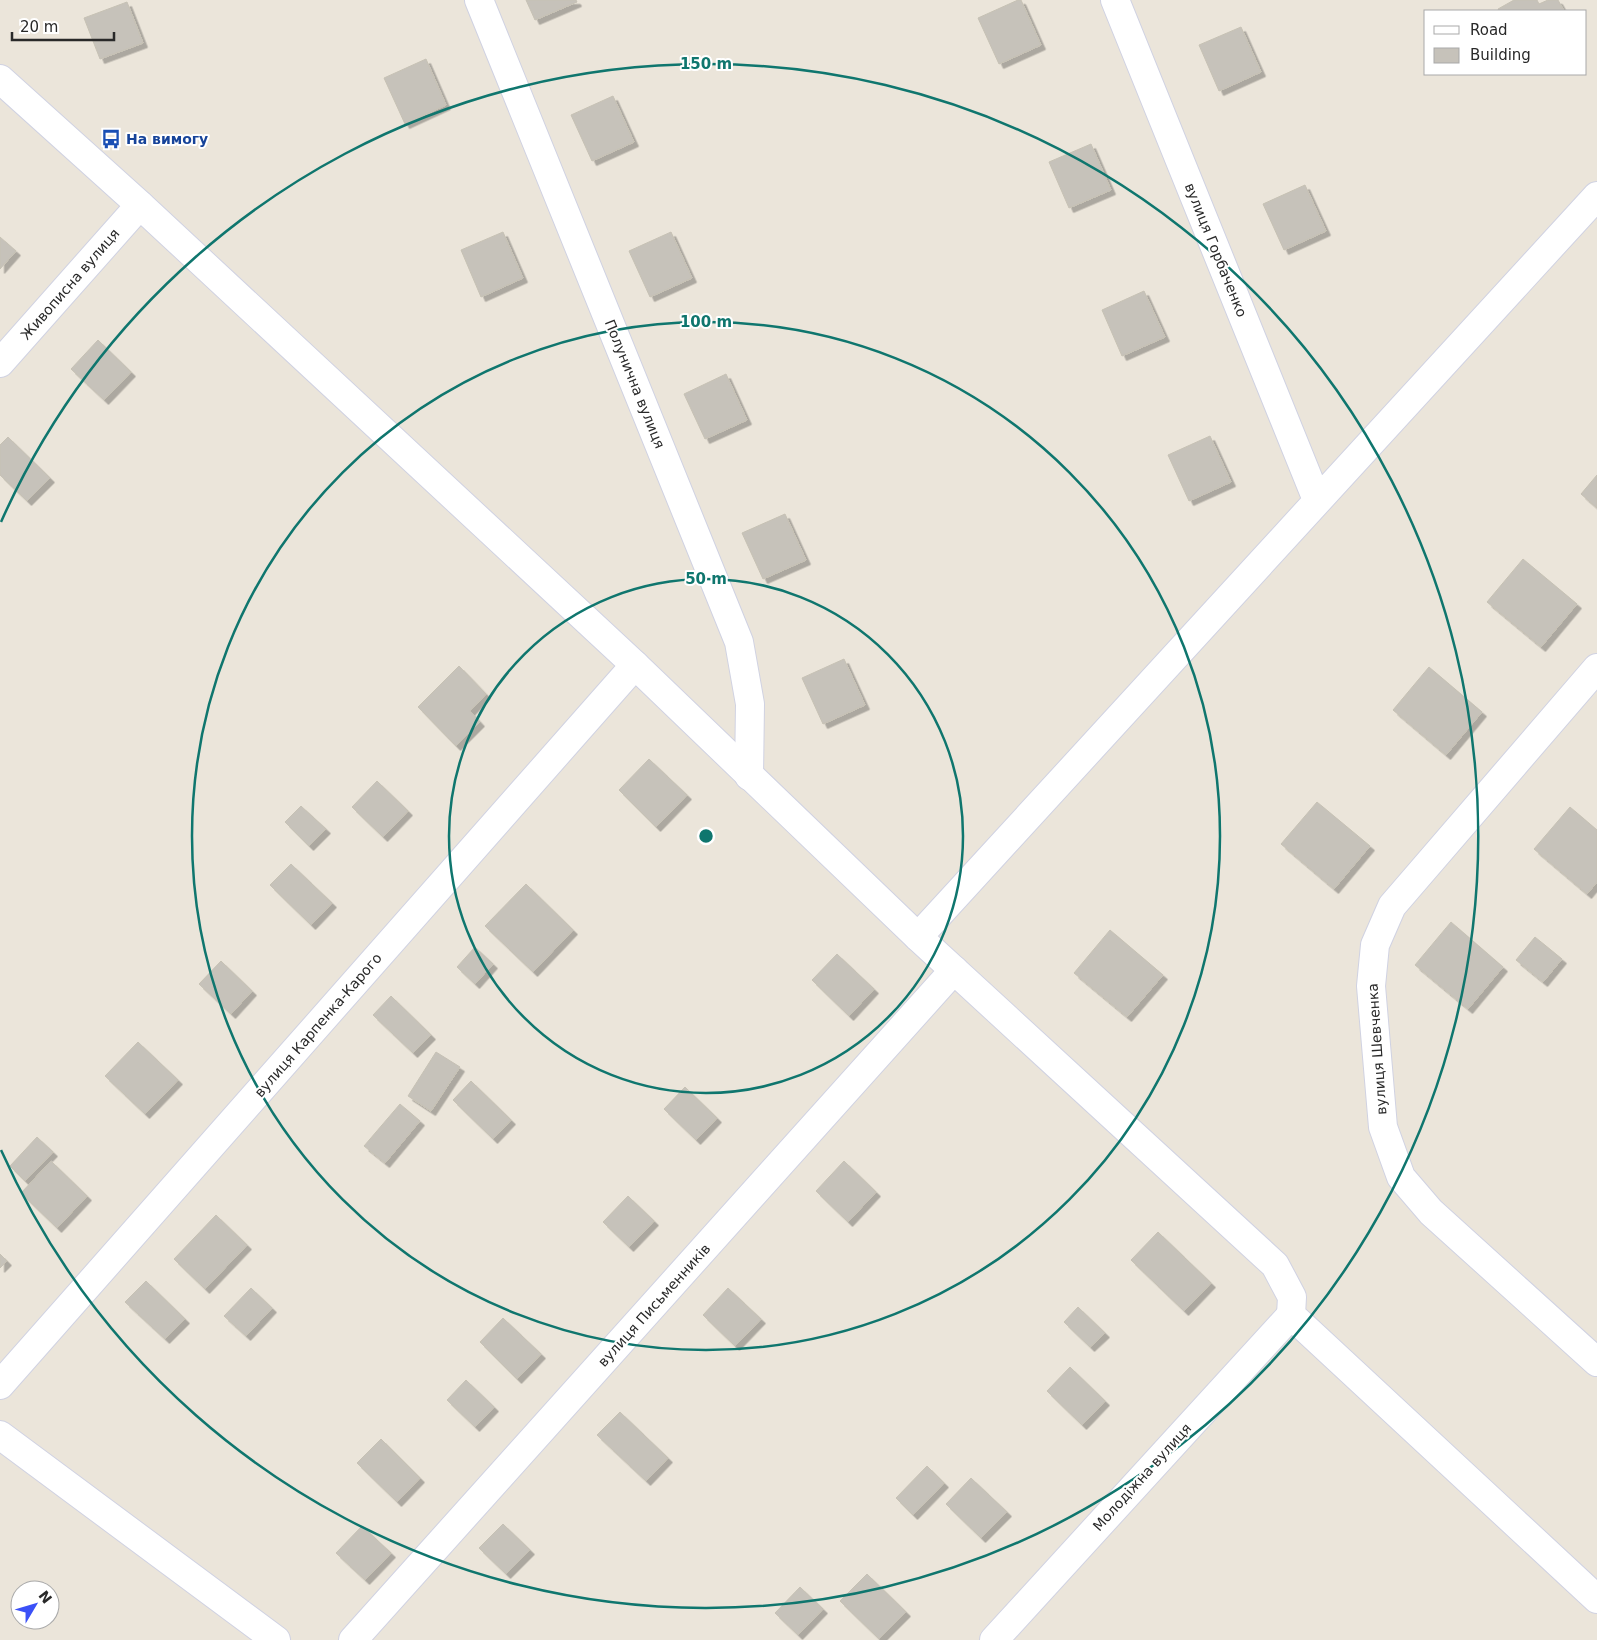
<svg xmlns="http://www.w3.org/2000/svg" width="1597" height="1640" font-family="'DejaVu Sans',sans-serif">
	<defs>
		<filter id="shadow"><feDropShadow dx="4.5" dy="4.5" stdDeviation="0" flood-color="#0004"/></filter>
	</defs>
	<rect width="100%" height="100%" fill="#ebe5da"/>
	<path fill="#c6c2ba" stroke="#c6c1b4" filter="url(#shadow)" d="M526 0H576L577 2 535 20Z
		M1018 0H1021L1041 45 999 64 978 18Z
		M1514 0H1537L1539 4 1548 0H1558L1564 11H1499L1498 9Z
		M127 2 143 43 100 59 84 18Z
		M1241 27 1261 72 1219 91 1199 45Z
		M426 59 446 105 405 124 384 78Z
		M613 96 634 142 592 161 571 115Z
		M1091 144 1111 190 1069 208 1049 162Z
		M1305 185 1326 231 1284 250 1263 204Z
		M503 232 523 278 481 297 461 250Z
		M671 232 692 278 650 297 629 251Z
		M0 237 16 251 0 269Z
		M1144 291 1165 337 1122 356 1102 310Z
		M98 340 131 372 104 400 71 369Z
		M726 374 747 420 705 439 684 394Z
		M1210 436 1231 482 1189 501 1168 455Z
		M8 437 50 478 27 501 0 475V445Z
		M1597 475V508L1581 494Z
		M785 514 806 560 763 579 742 533Z
		M1523 559 1577 604 1541 647 1487 602Z
		M844 659 865 705 823 724 802 678Z
		M459 666 486 694 470 711 480 722 456 746 418 707Z
		M1429 667 1482 712 1446 755 1393 710Z
		M649 759 687 795 656 827 619 790Z
		M377 781 408 811 383 837 352 807Z
		M1317 802 1370 846 1334 889 1281 844Z
		M301 806 326 829 309 846 285 822Z
		M1570 807 1597 830V882L1587 894 1534 849Z
		M291 864 332 903 311 925 270 885Z
		M526 884 573 930 533 972 485 926Z
		M1451 922 1503 967 1468 1009 1415 965Z
		M1110 930 1163 975 1127 1017 1074 973Z
		M1535 937 1562 959 1543 982 1516 960Z
		M475 947 493 964 475 984 457 967Z
		M837 954 874 989 849 1016 812 980Z
		M221 961 252 991 231 1014 199 984Z
		M391 996 431 1035 413 1053 373 1015Z
		M138 1042 178 1080 145 1114 105 1076Z
		M436 1052 460 1067 431 1111 408 1096Z
		M471 1081 511 1120 493 1139 453 1100Z
		M685 1087 717 1118 696 1140 664 1109Z
		M400 1104 420 1121 385 1163 364 1146Z
		M37 1137 53 1152 25 1181 10 1166Z
		M51 1161 87 1196 57 1228 21 1193Z
		M844 1161 876 1192 848 1222 816 1191Z
		M628 1196 654 1221 629 1247 603 1222Z
		M216 1215 247 1245 205 1289 174 1259Z
		M1158 1232 1211 1283 1184 1311 1131 1260Z
		M0 1254 7 1261 0 1268Z
		M146 1281 185 1319 165 1339 125 1302Z
		M251 1288 272 1308 246 1336 224 1316Z
		M728 1288 761 1319 735 1346 703 1315Z
		M1078 1307 1105 1333 1090 1347 1064 1322Z
		M503 1318 541 1354 517 1379 480 1342Z
		M1070 1367 1105 1401 1082 1425 1047 1391Z
		M466 1380 494 1407 475 1427 447 1400Z
		M620 1412 668 1458 646 1481 597 1435Z
		M381 1439 420 1478 397 1502 357 1463Z
		M927 1466 944 1483 913 1515 896 1498Z
		M971 1478 1007 1512 981 1538 946 1504Z
		M503 1524 530 1550 506 1574 479 1548Z
		M362 1526 391 1553 365 1580 336 1553Z
		M867 1574 906 1612 879 1639 840 1601Z
		M800 1587 823 1609 798 1635 775 1613Z"/>
	<g fill="none" stroke-linecap="round" stroke-linejoin="round">
		<defs>
			<path id="minor" d="M479 0 739 642 750 704 749 776
				M1115 0 1317 500
				M0 363 140 205
				M1597 668 1392 906 1375 945 1371 986 1383 1127 1401 1177 1431 1212 1597 1362
				M918 937 1597 196
				M0 1385 635 665
				M0 1435 276 1640
				M353 1640 954 970
				M994 1640 1291 1315"/>
			<path id="tertiary" d="M0 79 140 205 635 665 918 937 1275 1265 1292 1297 1291 1315 1597 1599"/>
		</defs>
		<use href="#minor" stroke="#d0d2e2" stroke-width="30"/>
		<use href="#tertiary" stroke="#d0d2e2" stroke-width="30"/>
		<use href="#minor" stroke="#fff" stroke-width="28"/>
		<use href="#tertiary" stroke="#fff" stroke-width="28"/>
	</g>
	<g fill="none" stroke="#0f766e" stroke-width="2.5">
		<circle cx="706" cy="836" r="257"/>
		<circle cx="706" cy="836" r="514"/>
		<path d="M1 522A772 772 0 1 1 1 1150"/>
	</g>
	<defs>
		<symbol id="bus-bare" viewBox="-9 -9 18 18"><path d="M-5-6H5V4H4V6H2V4H-2V6H-4V4H-5ZM-3.5-4V0h7V-4ZM-3.5 1.2v1.5H-2V1.2ZM2 1.2v1.5H3.5V1.2Z" fill="#1a4fb4" stroke="#fff" stroke-width="2.5" paint-order="stroke"/></symbol>
	</defs>
	<g fill-rule="evenodd">
		<use href="#bus-bare" x="97" y="125" width="28" height="28"/>
	</g>
	<g text-anchor="middle" dominant-baseline="central" stroke-width="4" stroke-linejoin="round" paint-order="stroke">
		<g font-size="14" font-weight="bold" fill="#164399" stroke="#fff" text-anchor="start">
			<text x="126" y="139">На вимогу</text>
		</g>
		<g font-size="14" fill="#292929" stroke="#fff">
			<text transform="translate(1216 250) rotate(68)">вулиця Горбаченко</text>
			<text transform="translate(70 284) rotate(-49)">Живописна вулиця</text>
			<text transform="translate(635 384) rotate(68)">Полунична вулиця</text>
			<text transform="translate(318 1025) rotate(-49)">вулиця Карпенка-Карого</text>
			<text transform="translate(1377 1049) rotate(-94)">вулиця Шевченка</text>
			<text transform="translate(654 1305) rotate(-48)">вулиця Письменників</text>
			<text transform="translate(1142 1477) rotate(-48)">Молодіжна вулиця</text>
		</g>
	</g>
	<circle cx="706" cy="836" r="8" fill="#0f766e" stroke="#fff" stroke-width="2.5"/>
	<g font-size="15" text-anchor="middle" font-weight="bold" fill="#0f766e" stroke="#fff" stroke-width="4" stroke-linejoin="round" paint-order="stroke">
		<text x="706" y="69">150 m</text>
		<text x="706" y="327">100 m</text>
		<text x="706" y="584">50 m</text>
	</g>
	<rect x="1424" y="10" width="162" height="65" fill="#ffffff" stroke="#a9a9a9"/>
	<rect x="1434" y="26" width="25" height="8" fill="#ffffff" stroke="#a9a9a9"/>
	<text x="1470" y="35" font-size="15" fill="#292929">Road</text>
	<rect x="1434" y="48" width="25" height="15" fill="#c6c2ba" stroke="#a9a9a9"/>
	<text x="1470" y="60" font-size="15" fill="#292929">Building</text>
	<g transform="translate(35 1605) rotate(52)"><circle r="24" fill="#ffffff" stroke="#a9a9a9"/>
	<path d="M0-4L9 19L0 12L-9 19Z" fill="#3b51f7"/>
	<text y="-8" font-size="14" font-weight="bold" text-anchor="middle" fill="#292929">N</text>
	</g>
	<path d="M12 32v8h102v-8" fill="none" stroke="#292929" stroke-width="2.5"/>
	<text x="20" y="32" font-size="15" fill="#292929" stroke="#ffffff" stroke-width="4" paint-order="stroke">20 m</text>
</svg>
